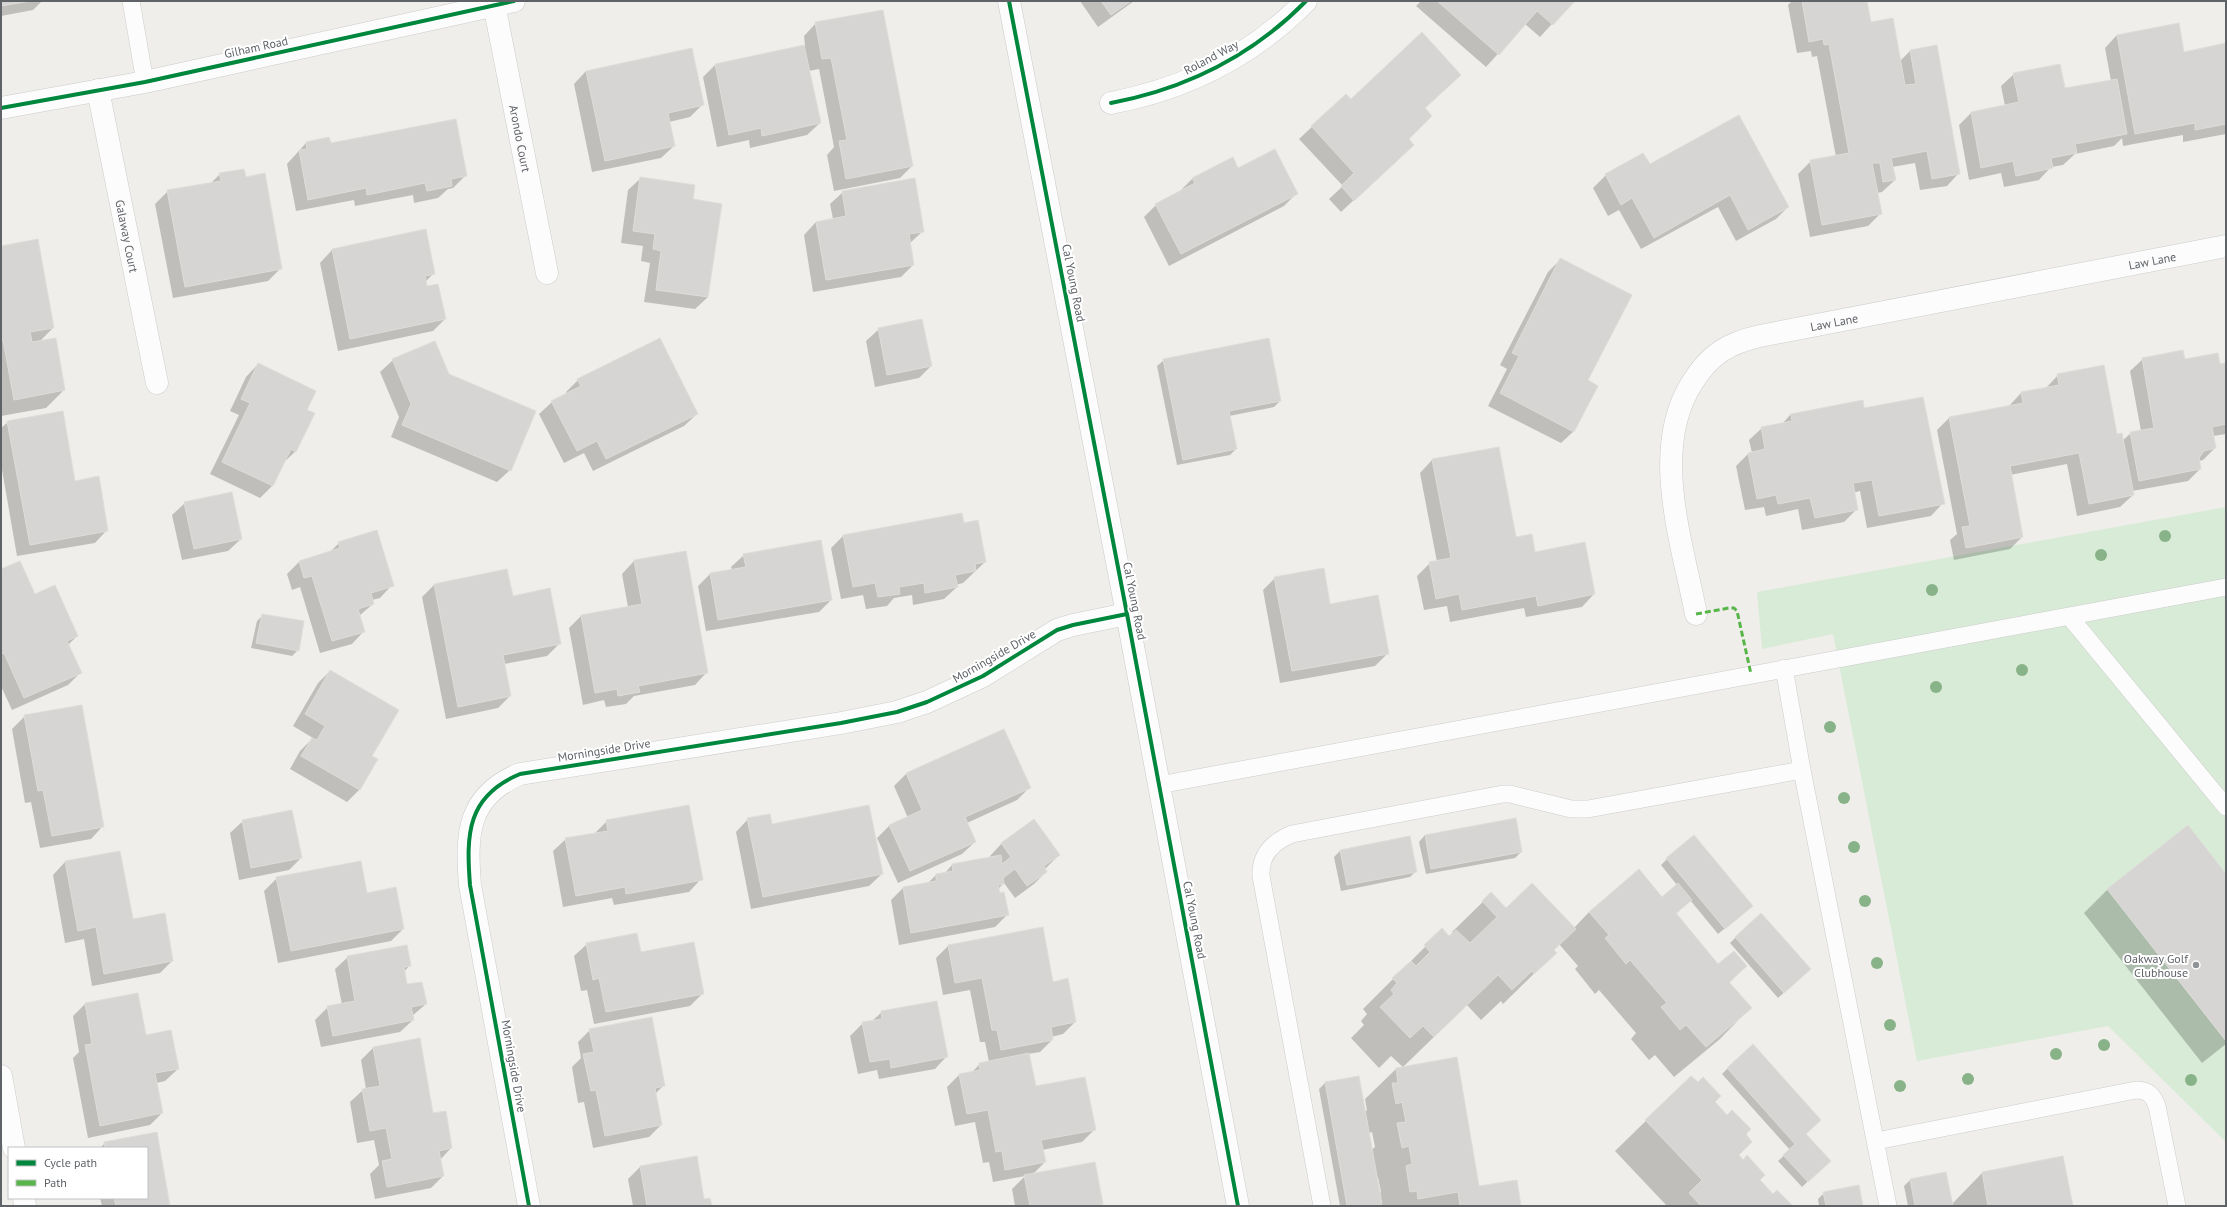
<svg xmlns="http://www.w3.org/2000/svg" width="2227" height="1207" font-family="'PT Sans',sans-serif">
	<rect width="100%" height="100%" fill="#efeeea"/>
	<path fill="#d8ebd6" d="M2226 507V1142L2108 1026 1917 1061 1833 634 1762 649 1757 592Z"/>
	<path fill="#0003" fill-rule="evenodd" d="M1 1H42L33 10 1 16Z
		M1080 1H1134L1098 27Z
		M1421 1H1573L1540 37 1525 24 1486 67 1416 6Z
		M1792 1H1866L1870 24 1900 61 1910 51 1959 173 1947 186 1920 190 1915 163 1892 167 1895 180 1882 192 1877 193 1880 214 1868 226 1810 237 1798 174 1811 161 1836 157 1817 56 1812 57 1811 51 1797 53 1788 5Z
		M816 23 912 166 900 178 834 191 827 155 834 147 819 69 809 71 820 123 807 135 750 148 749 140 717 147 703 77 715 65 805 46 804 36Z
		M2117 35 2183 53 2226 45V134L2183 142V135L2123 146 2122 138 2114 146 2075 154 2063 165 2051 167 2039 180 2004 187 2001 173 1969 180 1959 125 1971 113 2005 106 2001 86 2014 74 2064 90 2111 81 2105 48Z
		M586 71 702 105 690 117 669 122 674 146 661 158 592 172 574 84Z
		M1346 95 1351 101 1424 109 1400 157 1341 212 1329 199 1343 186 1299 139Z
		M306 143 330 144 466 175 453 188 448 189 438 198 414 203 413 195 355 206 354 200 296 211 287 164Z
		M1649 165 1788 207 1776 219 1736 241 1718 207 1641 249 1619 210 1608 216 1593 188 1606 175Z
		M1238 170 1296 194 1284 206 1169 266 1144 217 1156 205 1180 191 1193 178Z
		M220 174 281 268 268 281 173 298 155 204 168 191 211 183Z
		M641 178 692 200 721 204 708 297 695 309 644 302 650 263 641 261 643 246 621 243 628 190Z
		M843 192 923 231 909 244 913 265 901 277 813 292 804 235 816 222 833 219 830 204Z
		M425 231 434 273 425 282 445 319 433 331 338 351 320 263 332 250Z
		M1 247 53 328 39 342 64 390 46 408 1 416Z
		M1561 259 1586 381 1574 431 1561 443 1488 406 1507 369 1500 365 1548 272Z
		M879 329 931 366 919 378 875 387 866 341Z
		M2143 359 2184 360 2219 365 2226 364V434L2213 436 2215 448 2203 460 2199 461 2200 469 2188 481 2132 491 2133 495 2120 507 2077 516 2067 464 2010 475 2022 537 2010 549 1954 560 1950 540 1957 534 1937 430 1949 418 2009 406 2021 393 2046 388 2058 375 2122 441 2131 433 2141 431 2130 371Z
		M393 360 448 375 510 470 497 482 391 437 399 417 380 372Z
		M1164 360 1280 401 1274 407 1229 416 1236 449 1230 455 1177 465 1157 366Z
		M258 364 306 411 296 451 283 463 272 486 260 498 210 474 239 415 230 411 246 377Z
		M578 380 697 414 684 426 593 471 584 453 564 463 539 414 552 402 567 394 566 392Z
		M1864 410 1943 503 1931 516 1867 528 1860 491 1853 493 1857 509 1844 522 1802 530 1798 509 1766 516 1764 507 1745 510 1736 466 1748 454 1752 453 1749 440 1762 428 1782 424 1791 414Z
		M8 422 74 482 107 530 95 543 17 556 1 464V428Z
		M1498 448 1516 538 1534 553 1594 594 1582 607 1526 617 1524 608 1450 622 1447 606 1424 610 1417 576 1430 563 1437 562 1420 473 1432 460Z
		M185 503 241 539 228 551 182 560 172 515Z
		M961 514 963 524 985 562 963 583 956 585 957 587 944 599 913 605 912 595 894 598 887 606 866 609 863 595 841 599 831 548 843 536Z
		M339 543 392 585 380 598 372 600 373 604 359 616 364 631 352 644 320 653 300 587 292 590 287 574 299 562 329 553Z
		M685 552 707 672 695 685 634 696 626 704 606 707 604 700 583 705 569 628 581 616 628 607 622 574 634 561Z
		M744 555 831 600 819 612 706 631 698 586 710 574 732 570 731 567Z
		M1 570 35 595 77 636 68 645 80 673 68 685 12 710 1 686Z
		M1275 578 1330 605 1388 653 1375 666 1280 683 1263 590Z
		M434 585 512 597 559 644 547 656 504 664 510 696 498 708 446 719 422 597Z
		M263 615 298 650 292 656 251 648 257 621Z
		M330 671 370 756 359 790 347 802 290 769 300 751 313 738 293 726 318 683Z
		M25 716 103 826 91 839 40 848 31 802 25 803 12 729Z
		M906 774 1029 788 1017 800 967 823 975 842 962 854 898 883 877 838 889 826 908 818 894 786Z
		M748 819 771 826 882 874 869 886 751 909 736 832Z
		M243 821 301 858 289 870 239 880 230 833Z
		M607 821 701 879 689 892 614 905 612 898 563 907 553 851 566 839 594 834Z
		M2188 827 2226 876V1044L2202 1063 2084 913 2107 890Z
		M1425 835 1521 852 1515 858 1426 874 1419 842Z
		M1002 843 1059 855 1045 869 1046 872 1034 884 1015 898 1004 883 998 889 1007 915 995 927 899 945 891 900 903 888 928 883 936 875 944 874 952 865 991 858 990 856Z
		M1340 851 1416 871 1410 877 1341 891 1334 857Z
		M119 852 133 920 172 961 160 973 92 986 84 939 65 943 53 875 65 862Z
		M1667 859 1745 912 1718 934 1690 900 1675 915 1718 966H1746L1729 983 1750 1008 1720 1039 1674 1077 1655 1055 1649 1060 1631 1039 1636 1033 1599 990 1595 994 1575 969 1578 966 1559 944 1553 950 1555 953 1503 1004 1501 1001 1481 1020 1467 1005 1403 1067 1391 1056 1379 1068 1351 1038 1364 1025 1361 1021 1367 1014 1363 1009 1442 930 1449 938 1453 934 1452 932 1491 894 1506 909 1574 928 1589 912 1661 898 1677 885 1661 865Z
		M277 878 366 894 403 929 391 941 278 963 264 891Z
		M1736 937 1804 975 1778 998 1730 943Z
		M587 944 640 953 703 993 690 1006 594 1024 587 990 581 991 574 956Z
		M948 946 1052 983 1075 1022 1063 1034 1051 1037 1052 1040 1040 1052 1028 1054 1035 1087 1095 1129 1082 1142 1042 1150 1045 1162 1032 1175 1102 1204 1100 1206H1015L1012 1189 1025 1176 993 1182 989 1162 983 1163 975 1122 955 1126 947 1087 959 1075 971 1073 980 1064 989 1062 985 1042H980L970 990 943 995 936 958Z
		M348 957 410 965 404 972 407 986 426 1004 412 1016 413 1020 400 1032 321 1047 315 1020 328 1007 342 1005 335 969Z
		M85 1004 145 1036 178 1069 165 1081 156 1083 162 1113 150 1125 88 1138 73 1058 79 1052 73 1016Z
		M882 1012 947 1056 935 1069 879 1079 877 1070 858 1074 850 1036 863 1023 872 1021Z
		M590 1030 664 1085 655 1094 661 1125 649 1137 593 1148 584 1102 578 1103 572 1067 581 1058 578 1042Z
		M373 1048 432 1114 451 1148 440 1160 443 1176 431 1188 375 1199 370 1174 379 1165 374 1140 357 1143 350 1102 363 1090 366 1089 361 1060Z
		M1456 1058 1479 1187 1520 1206H1340L1319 1089 1325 1083 1358 1077 1364 1113 1367 1110 1365 1099 1396 1069ZM1372 1132 1375 1147 1371 1150 1368 1133ZM1376 1177H1378L1381 1192 1379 1194Z
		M1728 1068 1805 1134 1823 1167 1802 1187 1778 1161 1790 1150 1722 1074Z
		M1691 1077 1744 1134 1738 1155 1773 1195 1791 1206H1667L1615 1151Z
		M156 1133 169 1206H102L100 1198H147V1148H100L105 1143Z
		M640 1167 704 1201 711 1206H633L628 1179Z
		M1982 1173 2072 1206H1908L1904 1186 1910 1180 1952 1204Z
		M1824 1193 1862 1206H1819L1818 1199Z"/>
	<path fill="#d6d5d3" stroke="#deddd9" d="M1 1H31L1 6Z
		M1101 1H1131L1111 15Z
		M1437 1H1575L1553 25 1537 11 1499 55Z
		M1802 1H1867L1871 22 1893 18 1905 85 1916 84 1910 50 1937 45 1960 174 1932 179 1927 151 1891 158 1896 180 1883 182 1880 163H1872L1882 214 1822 225 1810 160 1849 153 1829 44 1824 45 1823 39 1809 42Z
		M883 10 913 166 846 179 839 141 847 140 831 58 822 59 815 22Z
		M2179 23 2184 52 2226 43V124L2195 130V123L2135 134 2117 35Z
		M1422 32 1461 75 1425 108 1432 116 1409 139 1414 145 1354 201 1341 186 1354 173 1311 126 1346 94 1351 99Z
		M804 45 821 123 762 136 761 128 729 135 715 64Z
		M692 48 704 105 668 113 675 146 605 161 586 71Z
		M2060 64 2065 88 2117 79 2127 134 2075 144 2077 153 2051 158 2053 168 2016 176 2013 161 1981 168 1971 112 2019 102 2013 73Z
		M1739 115 1789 207 1748 230 1730 195 1654 238 1632 198 1621 205 1605 174 1643 153 1650 164Z
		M456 119 467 176 451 179 452 186 427 191 425 183 367 195 366 188 308 200 299 150 307 149 306 142 329 137 331 143Z
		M1275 149 1298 194 1181 254 1155 204 1195 183 1192 178 1233 157 1238 168Z
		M244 169 246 177 265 173 282 269 185 287 167 190 221 181 219 173Z
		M640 177 695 185 693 199 722 204 708 297 656 290 661 251 653 249 655 234 633 231Z
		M915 178 924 232 909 234 914 265 826 280 816 222 846 216 842 191Z
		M426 229 435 274 425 276 427 286 438 284 446 319 350 339 332 249Z
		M38 239 54 328 30 332 32 342 56 338 65 390 14 400 3 340H1V246Z
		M1560 258 1632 295 1588 380 1598 386 1574 432 1500 393 1519 356 1512 353Z
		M922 319 932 366 887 375 878 328Z
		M660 338 698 414 606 459 597 441 577 451 551 401 581 386 577 379Z
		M1269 338 1281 401 1229 411 1237 449 1183 460 1163 359Z
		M435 341 449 374 536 411 511 471 402 425 411 404 392 359Z
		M2183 350 2185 359 2218 353 2220 364 2226 363V424L2212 427 2216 448 2204 451 2199 458 2201 469 2139 481 2130 432 2154 428 2142 358Z
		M258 363 316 391 307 410 315 413 296 452 291 449 273 486 222 462 250 403 241 399Z
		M2104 365 2117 434 2122 433 2134 495 2089 504 2079 453 2010 466 2023 537 1966 548 1962 527 1970 526 1949 417 2023 403 2021 392 2059 385 2057 374Z
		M1923 397 1945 504 1879 516 1872 480 1853 483 1858 510 1815 518 1810 498 1778 504 1776 495 1757 499 1748 453 1765 449 1761 427 1792 421 1791 414 1863 400 1864 408Z
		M63 411 75 481 99 476 108 531 30 545 7 421Z
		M1499 447 1516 537 1532 534 1535 552 1585 542 1595 594 1538 606 1536 596 1462 610 1459 594 1436 599 1429 562 1451 558 1432 459Z
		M232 492 242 539 194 549 184 502Z
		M962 513 964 523 978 520 986 562 975 564 976 571 955 575 958 587 925 593 924 583 899 587 900 594 878 597 875 583 853 587 843 535Z
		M377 530 394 586 371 593 374 604 358 609 365 632 332 641 312 576 304 578 299 561 340 548 338 542Z
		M821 540 832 600 718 620 710 573 746 567 743 554Z
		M686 551 708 673 638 686 640 692 618 696 617 689 595 693 581 615 642 604 634 560Z
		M20 561 35 594 55 585 78 636 67 641 82 673 24 698 4 653 1 654V569Z
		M1324 568 1330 604 1378 595 1389 654 1292 671 1274 577Z
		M507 569 513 596 550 588 561 644 503 655 511 696 458 707 434 584Z
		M262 614 304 621 299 651 256 643Z
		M330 670 399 710 372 756 378 759 360 790 301 756 312 738 317 740 325 726 305 714Z
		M82 705 104 827 52 836 43 790 38 791 24 715Z
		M1004 729 1031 788 965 817 976 842 910 871 889 825 922 810 906 773Z
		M689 805 703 880 626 894 625 887 576 896 565 838 608 831 606 820Z
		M869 805 883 874 763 897 747 818 770 814 772 824Z
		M292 810 302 858 251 868 242 820Z
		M1516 818 1522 852 1431 869 1425 835Z
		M1034 819 1060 855 1044 866 1047 872 1027 886 1015 869 1003 878 1004 884 998 885 1000 893 1004 892 1009 915 911 933 903 887 936 881V874L953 871 952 864 1001 855 1002 864 1011 857 1001 843Z
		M2188 825 2226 874V1041L2107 889Z
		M1694 835 1753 906 1725 929 1666 858Z
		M1410 836 1417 872 1347 885 1340 850Z
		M120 851 133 919 165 913 173 961 104 974 96 927 78 931 65 861Z
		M361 861 367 893 396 887 404 929 291 951 276 877Z
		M1639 869 1662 897 1678 883 1692 900 1676 913 1718 964 1734 951 1747 966 1729 982 1752 1008 1706 1047 1686 1025 1680 1030 1661 1007 1667 1003 1630 960 1626 964 1605 938 1609 935 1589 912Z
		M1532 883 1576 929 1554 950 1557 953 1534 974 1532 971 1512 990 1498 975 1434 1037 1423 1026 1410 1038 1380 1007 1394 994 1391 990 1397 983 1392 978 1411 961 1416 966 1430 952 1424 945 1442 928 1449 936 1456 930 1470 943 1497 917 1482 901 1491 892 1506 908Z
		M1761 913 1811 969 1784 993 1735 937Z
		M1043 927 1053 982 1068 978 1076 1022 1051 1027 1053 1040 1001 1050 997 1030H992L982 978 955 983 948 945Z
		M637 933 641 952 694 942 704 994 606 1012 599 978 593 980 586 943Z
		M407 945 411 966 404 967 407 984 422 982 427 1004 411 1007 414 1020 333 1036 327 1006 355 1001 347 956Z
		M138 993 146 1035 171 1030 179 1069 155 1073 163 1113 100 1126 85 1045 92 1044 85 1003Z
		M937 1001 948 1057 891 1068 890 1059 870 1062 862 1022 882 1019 881 1011Z
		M652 1017 665 1086 655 1088 662 1125 605 1136 596 1090 591 1091 583 1054 594 1052 589 1029Z
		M420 1038 433 1113 446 1111 452 1148 439 1151 444 1176 387 1187 382 1161 392 1159 386 1128 370 1131 362 1089 380 1086 373 1047Z
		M1753 1044 1821 1120 1806 1134 1831 1161 1808 1182 1783 1155 1795 1144 1727 1068Z
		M1029 1053 1036 1086 1085 1077 1096 1130 1041 1140 1046 1162 1005 1170 1002 1151 996 1152 988 1110 967 1114 959 1074 980 1070 979 1063Z
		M1457 1057 1479 1186 1517 1180 1521 1206H1460L1458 1192 1418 1199 1417 1191 1410 1192 1406 1166 1412 1164 1409 1146 1402 1148 1397 1123 1406 1122 1402 1102 1396 1104 1392 1083H1398L1396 1068Z
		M1359 1076 1382 1204 1374 1206H1347L1325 1082Z
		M1691 1076 1698 1082 1703 1077 1721 1096 1715 1102 1727 1115 1732 1110 1751 1129 1746 1134 1752 1142 1739 1155 1743 1160 1747 1155 1765 1175 1760 1180 1773 1194 1777 1190 1793 1206H1701L1689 1193 1702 1180 1645 1120Z
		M157 1132 170 1206H116L114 1198H147V1148H105L104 1142Z
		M697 1156 704 1199 710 1198 712 1206H647L640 1166Z
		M2063 1156 2073 1206H1988L1982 1172Z
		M1095 1162 1103 1204 1094 1206H1030L1024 1175Z
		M1946 1172 1953 1206H1915L1910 1179Z
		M1859 1185 1863 1206H1826L1823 1192Z"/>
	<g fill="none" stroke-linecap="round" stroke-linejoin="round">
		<defs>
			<path id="lane" d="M131 1 145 82
				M2069 616 2226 807
				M1802 770 1888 1206
				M1159 785 2226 587
				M1876 1141 2136 1090C2149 1090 2153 1096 2157 1106L2177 1206
				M1322 1206 1261 876C1260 854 1273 842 1292 834L1503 794H1510L1571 809H1588L1802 770 1784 668"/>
			<g id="street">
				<path id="s1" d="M494 4 547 273"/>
				<path id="s2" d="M98 90 157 383"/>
				<path d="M1111 103C1185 89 1252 56 1306 1"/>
				<path id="s3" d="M1696 614C1682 542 1650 449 1692 383 1709 355 1728 343 1760 336L2226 246"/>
				<path d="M1 1076 14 1148"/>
				<path d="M24 1198 25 1206"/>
				<path d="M529 1206 470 885C466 834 467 796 520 774L841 723 897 712 927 702 983 676 1057 630 1073 625 1127 614"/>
			</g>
			<path id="secondary" d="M1009 1 1127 614 1238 1206
				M1 108 145 82 514 1"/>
		</defs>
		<use href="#lane" stroke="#cbcccc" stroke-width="18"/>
		<use href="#street" stroke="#cbcccc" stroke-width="23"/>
		<use href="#secondary" stroke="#cacacb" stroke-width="23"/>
		<use href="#lane" stroke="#fdfcfc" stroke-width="17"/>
		<use href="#street" stroke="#fdfcfc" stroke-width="22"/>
		<use href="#secondary" stroke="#fdfcfc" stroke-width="22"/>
		<path stroke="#58b549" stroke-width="3" stroke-dasharray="6 3" stroke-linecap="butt" d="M1696 614 1729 608H1734L1737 611 1751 674"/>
		<defs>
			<path id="cycleway" d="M1009 1 1127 614 1238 1206
				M1111 103C1185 89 1252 56 1306 1
				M1 108 145 82 514 1
				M529 1206 470 885C466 834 467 796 520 774L841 723 897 712 927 702 983 676 1057 630 1073 625 1127 614"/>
		</defs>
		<use href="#cycleway" stroke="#fff" stroke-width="6"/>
		<use href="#cycleway" stroke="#00873e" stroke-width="4"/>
	</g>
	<g fill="#88b388">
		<circle cx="2165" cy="536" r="6"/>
		<circle cx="2101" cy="555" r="6"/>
		<circle cx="1932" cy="590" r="6"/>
		<circle cx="2022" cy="670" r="6"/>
		<circle cx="1936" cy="687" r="6"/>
		<circle cx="1830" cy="727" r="6"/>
		<circle cx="1844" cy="798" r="6"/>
		<circle cx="1854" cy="847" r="6"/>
		<circle cx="1865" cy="901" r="6"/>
		<circle cx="1877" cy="963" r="6"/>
		<circle cx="1890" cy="1025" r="6"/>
		<circle cx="2104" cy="1045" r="6"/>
		<circle cx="2056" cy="1054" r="6"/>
		<circle cx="1968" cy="1079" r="6"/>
		<circle cx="2191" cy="1080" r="6"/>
		<circle cx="1900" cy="1086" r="6"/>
	</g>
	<circle fill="#919496" stroke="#fff" stroke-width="1.5" cx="2196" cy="965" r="4"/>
	<g text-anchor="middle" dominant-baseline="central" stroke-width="4" stroke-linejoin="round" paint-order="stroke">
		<g font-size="12" fill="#5f6368" stroke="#fff">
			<text transform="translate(256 47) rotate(-12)">Gilham Road</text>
			<text transform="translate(1211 57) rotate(-28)">Roland Way</text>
			<text stroke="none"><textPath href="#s1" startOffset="137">Arondo Court</textPath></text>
			<text stroke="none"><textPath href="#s2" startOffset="149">Galaway Court</textPath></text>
			<text stroke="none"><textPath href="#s3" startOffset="722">Law Lane</textPath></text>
			<text transform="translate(1074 283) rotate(79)">Cal Young Road</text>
			<text stroke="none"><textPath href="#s3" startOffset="398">Law Lane</textPath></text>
			<text transform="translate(1135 601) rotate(79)">Cal Young Road</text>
			<text transform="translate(994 656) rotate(-30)">Morningside Drive</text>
			<text transform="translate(604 750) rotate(-9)">Morningside Drive</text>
			<text transform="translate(1195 920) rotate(79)">Cal Young Road</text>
			<text transform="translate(514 1066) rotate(80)">Morningside Drive</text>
		</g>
		<g font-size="12" fill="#5f6368" stroke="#fff" text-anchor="end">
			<text x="2188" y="958">Oakway Golf<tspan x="2188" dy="14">Clubhouse</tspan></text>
		</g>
	</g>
	<rect width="2227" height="1207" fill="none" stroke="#5f6368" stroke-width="4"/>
	<rect x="8" y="1147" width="140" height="52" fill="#ffffff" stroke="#bfc1c3"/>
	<rect x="16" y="1160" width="20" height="6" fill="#00873e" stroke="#bfc1c3"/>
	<text x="44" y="1167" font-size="12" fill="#5f6368">Cycle path</text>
	<rect x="16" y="1180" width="20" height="6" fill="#58b549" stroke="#bfc1c3"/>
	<text x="44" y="1187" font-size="12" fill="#5f6368">Path</text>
</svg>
